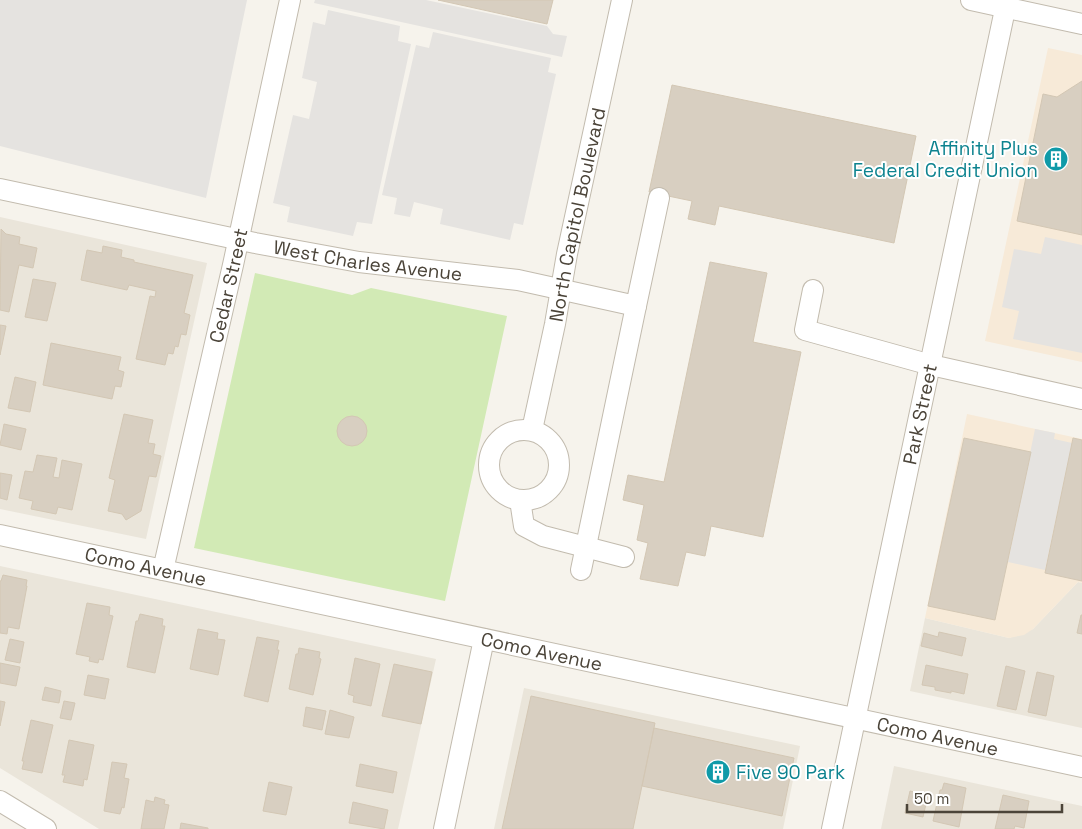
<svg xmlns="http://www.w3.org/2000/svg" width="1082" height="829" font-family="'Space Grotesk',sans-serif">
	<rect width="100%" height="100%" fill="#f6f3ec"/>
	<path fill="#eae5da" d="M0 217 207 263 146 539 0 509Z
		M0 566 436 659 398 829H99L0 768Z
		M1078 582 1082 583V728L910 691 925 618 1009 638 1033 629Z
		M524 688 800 746 783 829H494Z
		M894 766 1082 806V829H881Z"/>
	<path fill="#f7ead8" d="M1048 48 1082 55V362L985 341Z
		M967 414 1082 439V583L1078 582 1033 629 1024 635 1009 638 925 618Z"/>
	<path fill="#d2eab5" d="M255 273 352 295 371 288 507 316 445 601 194 548Z"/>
	<path fill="#e5e3e0" d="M0 0H247L206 198 0 146Z
		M315 0H426L547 26 553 34 567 36 562 57 314 3Z
		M328 10 400 26 398 41 411 44 372 224 357 222 353 236 287 222 290 207 273 203 293 115 309 119 317 82 302 78 313 22 325 25Z
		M433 32 551 58 548 72 556 74 523 225 514 223 510 240 440 224 443 209 414 202 410 217 394 214 397 198 382 195 416 45 429 48Z
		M1045 237 1082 245V353L1013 339 1019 311 1002 307 1014 249 1041 254Z
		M1035 429 1055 433 1054 439 1072 443 1045 570 1008 562Z"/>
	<path fill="#d8cfc1" stroke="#d3c7b4" d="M438 0H553L547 24Z
		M1082 81V235L1017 221 1043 94 1057 97Z
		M672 85 916 136 894 243 719 206 715 225 688 219 692 201 649 192Z
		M1 229 6 234 20 237 19 244 37 248 33 268 19 265 9 312 0 310Z
		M103 246 122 250 121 257 134 260V262L193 275 184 313 190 315 186 335 181 334 178 347 175 346 173 354 168 353 165 365 136 359 150 296 155 297 156 291 129 285 127 290 81 280 87 250 102 253Z
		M710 262 767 273 753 342 801 352 763 537 711 526 705 556 686 552 678 586 640 579 648 543 637 540 644 505 623 500 628 475 664 482Z
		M33 279 56 283 47 321 25 317Z
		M0 325 6 326 0 355Z
		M51 343 121 357 118 370 124 372 121 387 115 386 112 399 43 385Z
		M15 377 36 382 30 412 8 408Z
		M124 414 153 420 148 443 155 444 153 454 161 456 156 477 149 476 141 511 126 520 122 514 108 511 115 480 109 478Z
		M337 431a15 15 0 1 1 30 0a15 15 0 1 1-30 0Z
		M4 424 26 429 21 450 0 445Z
		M964 438 1031 452 995 620 928 606Z
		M1073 438 1082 440V581L1045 573Z
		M37 455 57 458 53 477 59 478 62 460 82 464 72 510 58 507 56 514 31 509 33 501 19 498 25 471 33 472Z
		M0 473 12 475 7 500 0 498Z
		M3 575 27 580 26 586H27L19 629 8 627 7 634 0 633V581H1Z
		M87 603 110 607 109 615 113 616 103 660 99 659 98 663 89 661 90 657 76 654Z
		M140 614 163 619 162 626H165L155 673 127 667 136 621H138Z
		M1081 615H1082V634L1077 633Z
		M198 629 218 633 217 639 225 640 218 675 190 669Z
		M939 632 966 638 962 656 921 646 924 633 938 637Z
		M257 637 279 641 277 650H279L268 702 244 696Z
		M10 639 24 642 20 663 5 660Z
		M299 648 320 652 319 658 321 659 313 695 289 689 296 654H298Z
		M355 658 380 664 371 706 353 702 354 696 348 694Z
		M0 663 20 667 16 686 0 683Z
		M394 664 432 672 421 724 382 716Z
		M926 665 968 674 964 694 951 691V693L935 690V687L922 685Z
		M1006 666 1025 671 1016 710 997 706Z
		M1037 672 1054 676 1046 716 1028 712Z
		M88 675 109 679 105 699 84 695Z
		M45 687 61 691 59 703 42 700Z
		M531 696 655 723 633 829H502Z
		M0 701 5 702 0 726Z
		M64 701 75 703 71 720 60 718Z
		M306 707 326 711 322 730 303 726Z
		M330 710 354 717 349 738 325 734Z
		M31 720 53 725 42 773 22 769 24 761H22Z
		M654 728 794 758 782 816 642 786Z
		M69 740 94 745 87 780 84 779 83 786 63 782 65 775H62Z
		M112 762 127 764 124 778 129 779 124 808 122 807 120 814 104 811Z
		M360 764 397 772 393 793 356 786Z
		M269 782 292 787 286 815 263 811Z
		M944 783 966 788 959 827 933 821 940 790H942Z
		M910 791 928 795 923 817 905 813Z
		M1003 795 1029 801 1024 828 1015 826 1014 829H995Z
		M155 797 165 800 164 804 169 805 164 829H141L146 800 154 802Z
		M353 802 388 810 384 829 349 823Z
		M181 823 208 828V829H180Z"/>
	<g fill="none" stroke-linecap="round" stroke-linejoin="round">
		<defs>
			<g id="minor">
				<path d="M971 0 1082 24"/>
				<path id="s1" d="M0 189 255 243 359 262 518 280 636 306 659 198"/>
				<path d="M813 290 805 330 931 365 1082 399"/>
				<path id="s2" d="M532 430 555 324 567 254 622 0"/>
				<circle cx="524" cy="465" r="35"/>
				<path d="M520 500 524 526 543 536 624 557"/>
				<path id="s3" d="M0 535 1082 767"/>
				<path id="s4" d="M163 570 233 265 290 0"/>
				<path d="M581 570 636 306"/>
				<path d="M0 801 46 829"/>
				<path d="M444 829 484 639"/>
				<path id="s5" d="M832 829 1007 0"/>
			</g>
		</defs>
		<use href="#minor" stroke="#c2bbae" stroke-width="22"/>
		<use href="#minor" stroke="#fff" stroke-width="20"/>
	</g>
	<defs>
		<symbol id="building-disc" viewBox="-11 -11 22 22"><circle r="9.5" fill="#0f9aa8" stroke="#fff"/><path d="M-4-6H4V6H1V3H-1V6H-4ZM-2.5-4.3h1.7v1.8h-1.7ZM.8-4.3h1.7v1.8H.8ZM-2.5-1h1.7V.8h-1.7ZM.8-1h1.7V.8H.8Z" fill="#fff"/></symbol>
	</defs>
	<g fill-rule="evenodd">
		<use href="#building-disc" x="1042" y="145" width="28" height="28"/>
		<use href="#building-disc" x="704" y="758" width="28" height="28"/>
	</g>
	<g text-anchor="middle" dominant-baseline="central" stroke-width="4" stroke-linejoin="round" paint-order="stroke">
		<g font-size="19" fill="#0d838f" stroke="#fff" text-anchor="end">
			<text x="1038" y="148">Affinity Plus<tspan x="1038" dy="22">Federal Credit Union</tspan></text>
			<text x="736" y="772" text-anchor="start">Five 90 Park</text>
		</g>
		<g font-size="19" fill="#4b4439" stroke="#fff">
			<text stroke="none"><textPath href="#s2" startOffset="220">North Capitol Boulevard</textPath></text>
			<text stroke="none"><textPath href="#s1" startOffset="375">West Charles Avenue</textPath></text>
			<text stroke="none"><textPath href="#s4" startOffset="292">Cedar Street</textPath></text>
			<text stroke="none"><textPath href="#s5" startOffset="424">Park Street</textPath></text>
			<text stroke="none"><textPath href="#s3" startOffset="149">Como Avenue</textPath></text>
			<text stroke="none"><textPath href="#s3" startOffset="554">Como Avenue</textPath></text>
			<text stroke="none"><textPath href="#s3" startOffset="959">Como Avenue</textPath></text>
		</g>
	</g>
	<path d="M907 804v8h155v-8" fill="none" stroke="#4b4439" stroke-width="2.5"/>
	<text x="914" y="804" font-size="15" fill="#4b4439" stroke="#ffffff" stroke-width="4" paint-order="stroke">50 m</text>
</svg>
